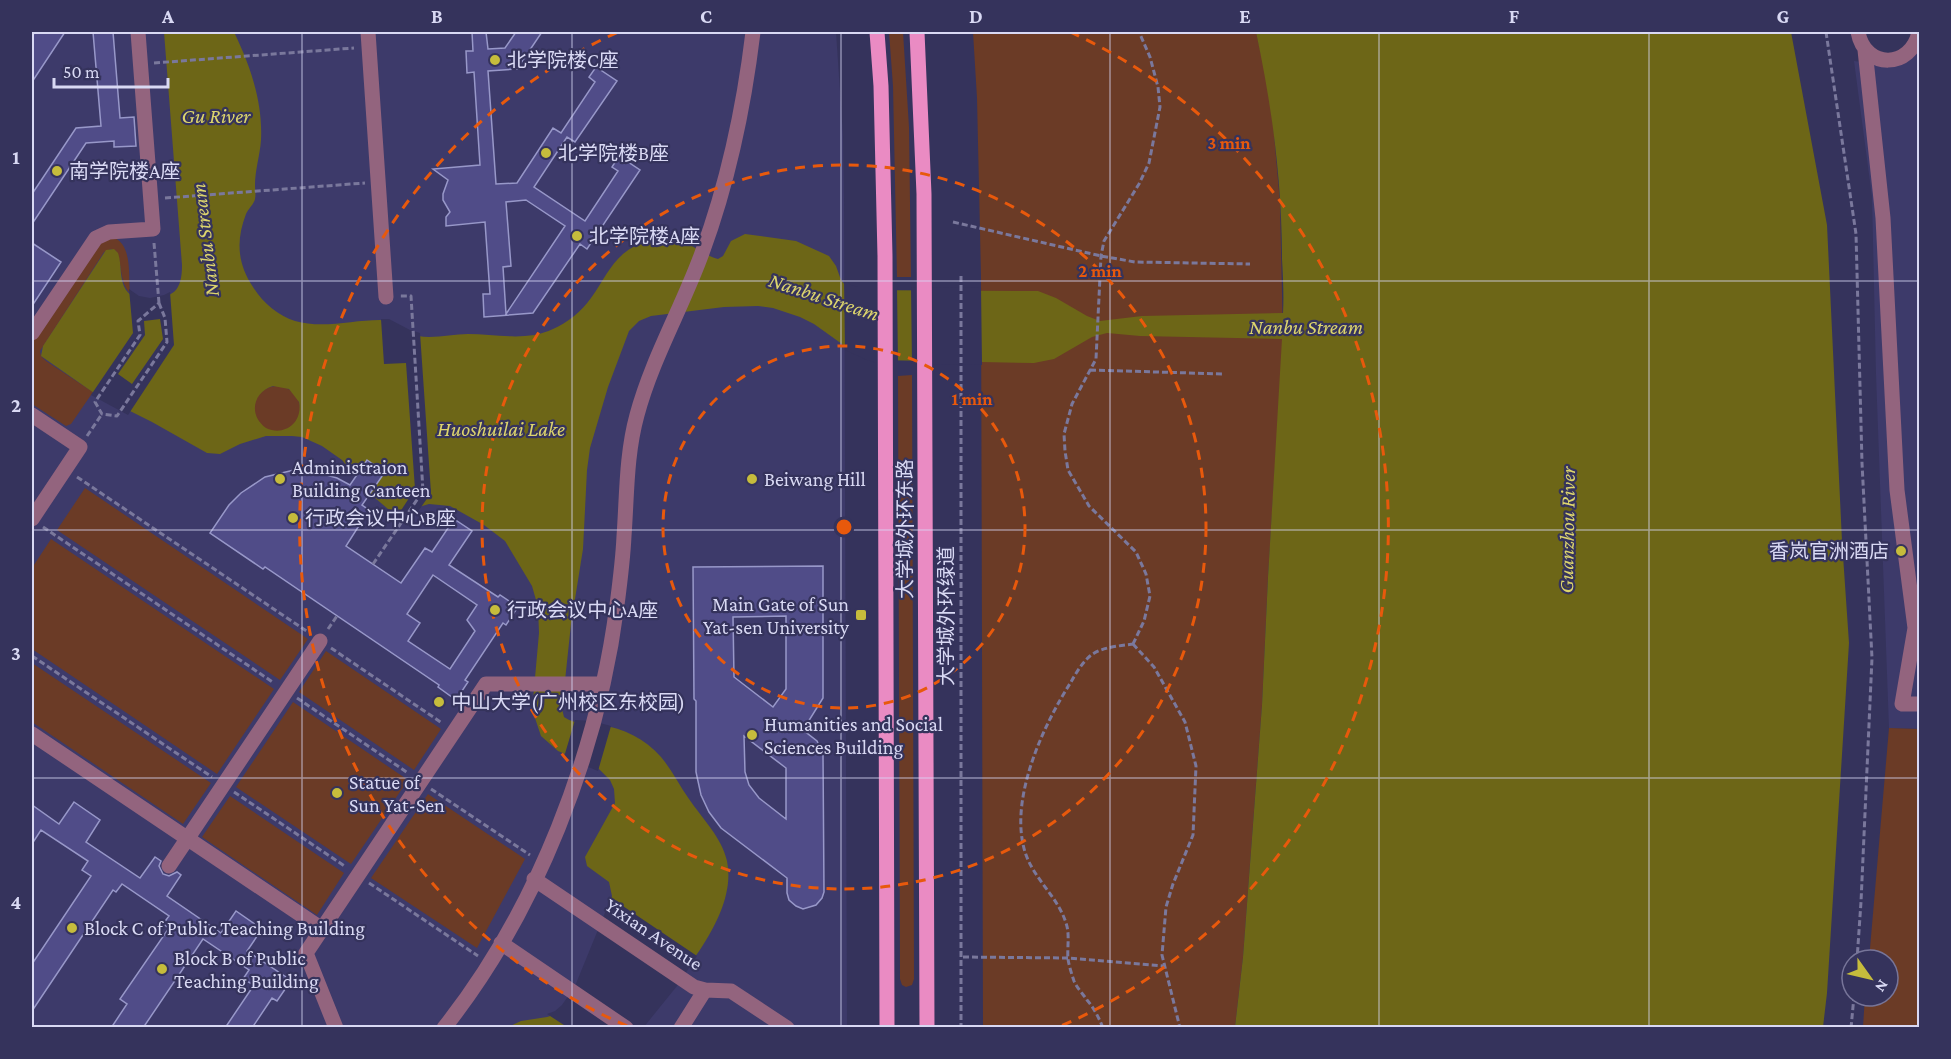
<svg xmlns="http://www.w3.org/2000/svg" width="1951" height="1059" font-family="'Crimson Pro','Noto Sans SC',serif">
	<rect width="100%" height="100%" fill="#35335c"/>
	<path fill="#3d3a6a" d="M32 32H836L843 136 844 197 847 1027H32Z
		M1919 52V729L1889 728 1876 374 1872 197 1854 61 1896 66Z"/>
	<path fill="#6b3b26" d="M889 32H903L909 127 911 277H897L893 86Z
		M973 32H1256L1266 75 1273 123 1280 203 1283 339 1268 577 1262 705 1243 957 1235 1027H983L981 276 977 98Z
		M113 237C133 245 128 276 130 293 119 282 123 265 116 251L111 249 104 252 40 351 41 356 46 361 93 392 71 424 66 426 32 404V339L98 243Z
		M912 375 914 979 912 985 906 987 902 985 900 979 898 376Z
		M254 409a23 23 0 1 1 46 0a23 23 0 1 1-46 0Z
		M85 488 308 639 280 680 57 530Z
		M51 539 274 689 217 774 32 649V568Z
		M326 651 441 729 414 770 299 692Z
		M32 663 211 783 183 824 32 722Z
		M293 702 408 780 351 864 236 787Z
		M1889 728 1919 729V1027H1863L1865 996H1888V960H1869Z
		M428 794 525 859 477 948 371 878Z
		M230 796 344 873 317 915 202 837Z"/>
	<path fill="#6d6617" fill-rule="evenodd" d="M164 32H234C250 65 263 102 261 140 260 155 255 170 255 185 255 190 256 194 255 199 254 204 248 209 246 214 236 240 237 263 253 287 262 302 278 316 295 321 323 329 352 320 380 320 394 321 405 333 418 336 434 339 452 334 468 334 496 334 526 342 553 329 567 323 582 311 591 298 609 273 614 252 647 241 684 228 688 250 718 259L723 256 731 241 745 234 796 241 829 256 836 266 841 280 845 285 858 290 1038 291 1056 298 1087 316 1100 321 1142 316 1283 313C1284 296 1283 277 1282 259 1282 182 1272 106 1256 32H1791L1827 225 1842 541 1849 643 1827 993 1823 1027H1235L1243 957 1262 705 1268 577 1282 339 1140 336 1107 333 1092 337 1054 359 1034 363 878 360 849 349 814 324 800 317 773 308 758 306 724 307 651 316 639 321 629 331 608 387 590 448 587 470 583 549 571 624 562 709 564 717C575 725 587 723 600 725 624 728 645 739 661 757 672 770 679 785 689 799 702 818 722 838 727 861 739 918 672 986 639 1027H508L521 1021 547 1017 557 1014 577 987 612 896 609 882 587 866 585 857 615 803 614 789 610 780 598 768 558 751 541 736 535 718 533 700 539 633 538 607 532 586 505 541 484 525 450 506 429 504 402 512 388 509 368 492 342 460 322 446 302 437 292 436H266L240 444 220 454 207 453 152 422 94 393 41 356 43 346 106 250 114 249 118 253C122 264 119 280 126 290 132 298 139 299 147 298 173 298 182 292 182 265ZM273 386 289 389 299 402C303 422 285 437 266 428 248 415 253 392 273 386Z"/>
	<path fill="#35335c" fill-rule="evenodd" d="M844 279 851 285 858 287H897L898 363H877L867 360 845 350Z
		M911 287 981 288 982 365 912 364Z
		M129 289 139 296 150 298 164 295 170 292 174 345 128 415 91 395 133 333ZM160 319 163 339 132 384 118 374 145 335 144 321Z
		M381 319H389L410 330 420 333 431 493 419 510 403 515H398L415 489 406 363 384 364Z
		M575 720 592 721 611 726 598 771 564 757Z
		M611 898 697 956 677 986 643 1028 567 1027 547 1014 555 1011 562 1005 575 986Z"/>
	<path fill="#504c88" stroke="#9898c9" stroke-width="1.5" fill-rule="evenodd" d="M35 32H65L32 82V36Z
		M93 32H113L120 118 134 117 136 146 114 147V141L86 143 32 224V194L76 128 101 126Z
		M472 32H486L488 49 505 48 516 32H542L517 69 488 71 496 184 517 183 553 128 561 133 595 82 589 77 596 67 617 81 575 142 567 137 534 187 585 221 618 171 612 167 619 156 640 170 587 249 580 244 533 313 484 317 483 294H490L485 222 446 226V217L450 212 443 200V194L448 180 433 169 480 165 474 72 467 73 466 51H473ZM526 200 565 226 506 314 503 267 511 266 506 202Z
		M32 243 61 262 32 306Z
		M367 460 385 472 362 505 369 510 346 546 401 583 425 548 432 552 454 519 472 531 449 565 498 597 500 595 518 607 506 625 503 623 465 680 468 682 456 700 438 687 439 685 265 567 263 569 210 533 229 505 241 493 265 477 294 470H309L337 478 350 485ZM433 575 477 605 467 620 475 631 450 669 408 641 420 623 407 614Z
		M823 566V698L803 730 817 741 823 754 824 892 822 898 816 905 803 909 796 906 789 900 787 893V878L721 828 709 812 701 795 696 772V701L694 699 693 567ZM786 616V689L773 707 734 677 733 617ZM744 736 786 768V819L759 798 749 785 745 772Z
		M74 802 100 820 86 842 140 878 155 857 161 861 159 866 163 874 169 876 177 872 181 875 167 896 221 933 236 911 262 929 247 951 286 977 283 982 288 985 277 1001 272 998 252 1028H225L254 985 243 979 249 970 203 939 143 1028H111L127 1004 120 999 169 928 163 924 169 916 122 884 116 892 113 890 32 1011V964L91 876 82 870 88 861 41 830 32 844V805L59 824Z"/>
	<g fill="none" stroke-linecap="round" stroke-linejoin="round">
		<path stroke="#7a789c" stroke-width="3" stroke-dasharray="6 3" stroke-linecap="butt" d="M1826 32 1856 234 1862 463 1872 658 1861 902 1857 960
			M154 63 354 48
			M165 198 365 183
			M953 222 1101 256 1135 262 1250 264
			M154 243 159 303
			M961 276V1028
			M159 303 165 318 167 342 117 416 102 414 95 402 140 335 138 321Z
			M1090 370 1224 374
			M87 436 102 414
			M77 477 308 632
			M43 527 274 683
			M373 564 423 491 411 296H400
			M328 629 337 616
			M1133 644 1144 621 1150 596 1146 574 1136 552 1089 506 1068 470 1065 451 1064 434 1072 404 1096 359 1101 256 1104 241 1139 184 1149 163 1160 107 1158 87 1150 57 1139 32
			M1133 644 1154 667 1185 722 1196 766 1193 835 1173 884 1166 907 1162 955 1180 1028
			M331 648 442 723
			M32 656 212 777
			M297 698 408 773
			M431 789 530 855
			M234 792 346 867
			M369 883 478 956
			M963 957 1068 958 1164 966
			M1103 1028C1099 1018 1094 1008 1087 1000 1083 994 1077 988 1074 981 1072 975 1069 966 1068 959 1067 948 1070 934 1066 923 1057 894 1029 876 1023 844 1012 793 1044 724 1071 682 1076 673 1082 663 1090 656 1101 647 1119 646 1133 644
			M1851 1028 1854 996"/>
		<path stroke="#93647e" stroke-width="15" d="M368 32 386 297
			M1858 32C1865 70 1911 69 1919 32
			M1865 50 1883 218 1897 490 1915 628 1902 704H1920
			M32 333 96 238 109 232 153 229 138 32
			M32 415 80 447 32 519
			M32 734 322 929
			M169 866 320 641
			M534 879 694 987 705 990 731 991 787 1028
			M501 943 626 1028
			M336 1028 306 953 486 684H603
			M444 1028C537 911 598 752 617 605 620 582 623 559 624 536 627 496 626 455 637 415 652 359 682 308 702 253 728 182 744 107 753 32
			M681 1028 705 990"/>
		<path stroke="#ea8bc3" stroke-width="15" d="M877 32 881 86 885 256 887 1028
			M917 32 924 194 927 1028"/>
	</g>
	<path fill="none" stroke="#d9d9f4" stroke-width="1.5" stroke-opacity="0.55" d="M302 32V1028M572 32V1028M841 32V1028M1110 32V1028M1379 32V1028M1649 32V1028M32 281H1920M32 530H1920M32 778H1920"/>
	<g fill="none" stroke="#e8590c" stroke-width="3" stroke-dasharray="10 8">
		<circle cx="844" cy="527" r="181"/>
		<circle cx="844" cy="527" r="362"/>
		<path d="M627 1026A544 544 0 0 1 618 32M1070 32A544 544 0 0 1 1061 1026"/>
	</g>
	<g fill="#c6bc3c" stroke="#35335c" stroke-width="2">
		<circle cx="495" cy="60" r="6"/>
		<circle cx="546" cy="153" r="6"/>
		<circle cx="57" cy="171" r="6"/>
		<circle cx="577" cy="236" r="6"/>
		<circle cx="280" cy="479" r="6"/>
		<circle cx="752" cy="479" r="6"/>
		<circle cx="293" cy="518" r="6"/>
		<circle cx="1901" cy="551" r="6"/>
		<circle cx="495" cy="610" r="6"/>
		<rect x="855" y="609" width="12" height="12" rx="3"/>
		<circle cx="439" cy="702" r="6"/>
		<circle cx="752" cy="735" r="6"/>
		<circle cx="337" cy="793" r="6"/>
		<circle cx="72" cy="928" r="6"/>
		<circle cx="162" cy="969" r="6"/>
	</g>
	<g text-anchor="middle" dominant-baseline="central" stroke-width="4.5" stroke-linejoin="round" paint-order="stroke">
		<g font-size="20" fill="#d9d9f4" stroke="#35335c" text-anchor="start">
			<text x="507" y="60">北学院楼C座</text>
			<text x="558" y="153">北学院楼B座</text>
			<text x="69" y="171">南学院楼A座</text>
			<text x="589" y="236">北学院楼A座</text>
			<text x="292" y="467">Administraion<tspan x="292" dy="23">Building Canteen</tspan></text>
			<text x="764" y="479">Beiwang Hill</text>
			<text x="305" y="518">行政会议中心B座</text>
			<text x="1889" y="551" text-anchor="end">香岚官洲酒店</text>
			<text x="849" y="604" text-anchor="end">Main Gate of Sun<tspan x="849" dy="23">Yat-sen University</tspan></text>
			<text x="507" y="610">行政会议中心A座</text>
			<text x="451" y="702">中山大学(广州校区东校园)</text>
			<text x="764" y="724">Humanities and Social<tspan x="764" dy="23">Sciences Building</tspan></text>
			<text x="349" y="782">Statue of<tspan x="349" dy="23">Sun Yat-Sen</tspan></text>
			<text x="84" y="928">Block C of Public Teaching Building</text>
			<text x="174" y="958">Block B of Public<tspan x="174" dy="23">Teaching Building</tspan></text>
		</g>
		<g font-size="20" fill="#d9d9f4" stroke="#35335c">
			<text transform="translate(905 529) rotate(-90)">大学城外环东路</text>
			<text transform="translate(946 616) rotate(-90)">大学城外环绿道</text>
			<text transform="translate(654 934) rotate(34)">Yixian Avenue</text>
		</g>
		<g font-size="21" font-style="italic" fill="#ddd56d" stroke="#35335c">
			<text x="216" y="116">Gu River</text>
			<text transform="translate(205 240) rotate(-97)">Nanbu Stream</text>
			<text transform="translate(824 297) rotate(18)">Nanbu Stream</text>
			<text x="1306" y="327">Nanbu Stream</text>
			<text x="501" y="429">Huoshuilai Lake</text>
			<text transform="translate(1567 530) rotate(-89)">Guanzhou River</text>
		</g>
	</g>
	<circle cx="844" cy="527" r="9" fill="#e8590c" stroke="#35335c" stroke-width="3"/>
	<g font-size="18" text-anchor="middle" font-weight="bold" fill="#e8590c" stroke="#35335c" stroke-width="4.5" stroke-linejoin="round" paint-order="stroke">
		<text x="1229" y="149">3 min</text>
		<text x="1100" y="277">2 min</text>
		<text x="972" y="405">1 min</text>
	</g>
	<rect width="1951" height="1059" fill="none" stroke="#35335c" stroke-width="66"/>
	<g transform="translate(1870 978) rotate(124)"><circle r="28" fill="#35335c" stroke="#777599" stroke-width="1.5"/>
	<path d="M0-4.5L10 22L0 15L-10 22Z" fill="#c6bc3c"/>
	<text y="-9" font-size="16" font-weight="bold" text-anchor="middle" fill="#d9d9f4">N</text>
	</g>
	<path d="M54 78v9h114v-9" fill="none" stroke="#d9d9f4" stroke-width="3"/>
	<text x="63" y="78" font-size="18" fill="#d9d9f4" stroke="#35335c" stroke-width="4.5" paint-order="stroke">50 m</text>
	<rect x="33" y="33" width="1885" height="993" fill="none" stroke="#d9d9f4" stroke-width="2"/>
	<g font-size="20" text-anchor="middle" font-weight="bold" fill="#d9d9f4">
		<text x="168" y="23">A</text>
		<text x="437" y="23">B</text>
		<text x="706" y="23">C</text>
		<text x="976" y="23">D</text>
		<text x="1245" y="23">E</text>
		<text x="1514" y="23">F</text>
		<text x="1783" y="23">G</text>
		<text x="16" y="164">1</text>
		<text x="16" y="412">2</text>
		<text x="16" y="660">3</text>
		<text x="16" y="909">4</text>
	</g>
</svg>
